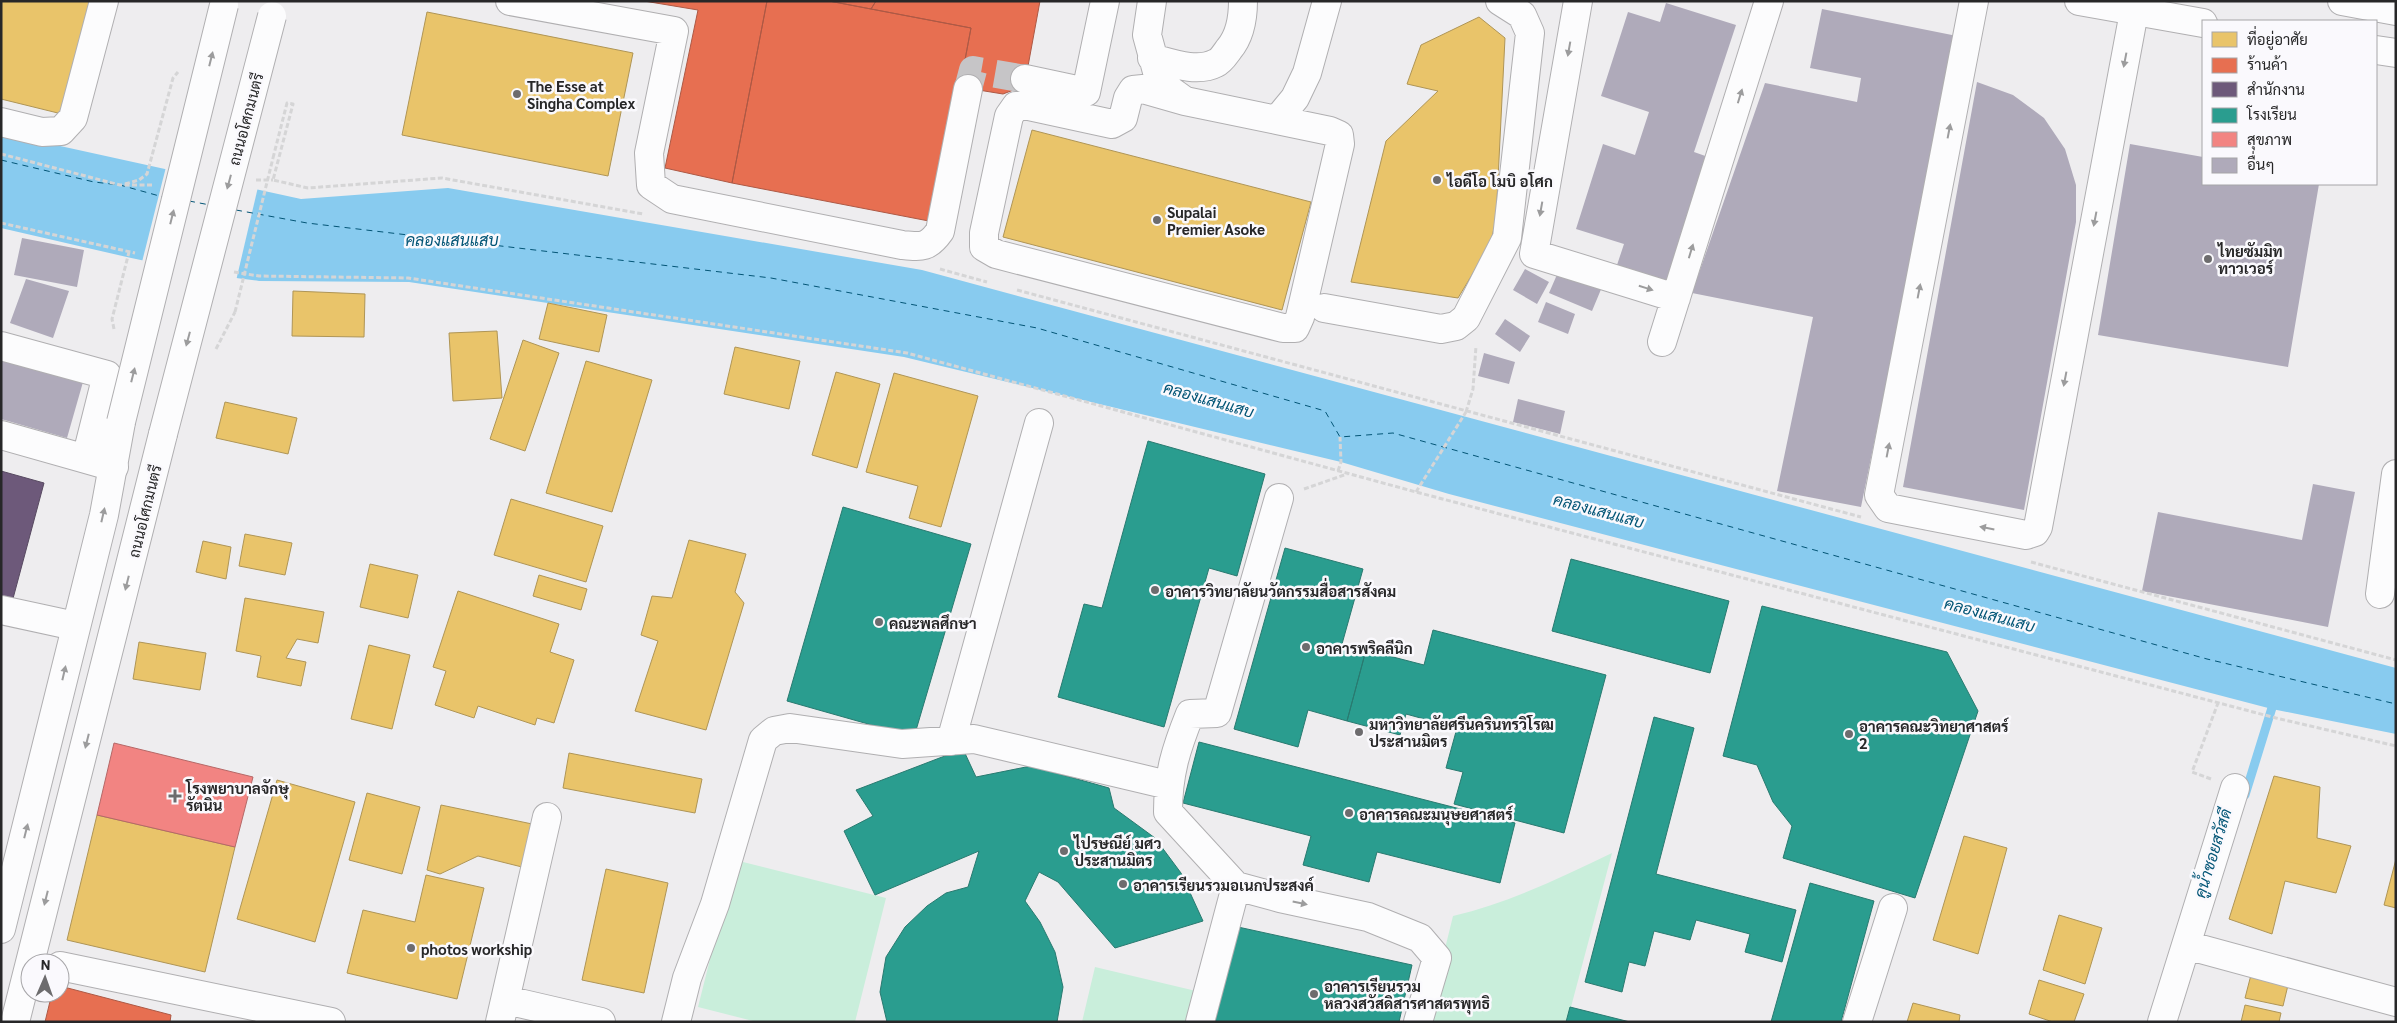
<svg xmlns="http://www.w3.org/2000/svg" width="2397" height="1023" font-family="Georgia,Sarabun,serif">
	<rect width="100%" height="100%" fill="#eeedef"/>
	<path fill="#c9eedb" d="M1612 853 1567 1022H1427L1453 916C1509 903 1560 878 1612 853Z
		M735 860 886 898 855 1022H757L698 1007Z
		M1095 967 1196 991 1188 1022H1082Z"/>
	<path fill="#88cbef" d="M1 133 301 199 448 188 922 270 2396 668V734L2272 709 1449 494 1341 462 904 357 409 282 259 281C172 270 86 247 1 228Z"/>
	<path fill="#eeedef" d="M166 167 258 187 236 281 142 262Z"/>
	<path fill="#e9c46a" stroke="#af9556" d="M1 1H96L66 115 1 99Z
		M427 12 633 53 608 176 402 135Z
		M1479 17 1505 38 1496 220 1490 245 1458 298 1351 282 1386 141 1438 91 1407 84 1421 45Z
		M1032 130 1311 202 1282 310 1003 237Z
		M293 291 365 294 364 337 292 336Z
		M548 303 607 315 599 352 539 339Z
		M497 331 502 398 453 401 449 333Z
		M523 340 559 353 525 451 490 439Z
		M735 347 800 361 789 409 724 394Z
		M586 361 652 380 612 512 546 493Z
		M836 372 880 384 857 468 812 455Z
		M894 373 978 396 941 527 909 518 918 486 866 472Z
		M225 402 297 418 288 454 216 438Z
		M511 499 603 526 586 582 494 555Z
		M245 534 292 543 285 575 239 566Z
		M689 540 746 554 735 592 744 603 706 730 635 711 658 641 641 635 652 596 672 598Z
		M203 541 231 547 226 579 196 572Z
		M370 564 418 575 408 618 360 607Z
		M539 575 587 589 581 610 533 596Z
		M458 591 559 624 550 652 574 660 554 723 537 718 535 725 478 706 474 718 435 705 446 671 433 667Z
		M245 598 324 612 318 643 297 639 286 658 306 662 301 686 257 677 261 656 236 651Z
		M139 642 206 653 200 690 133 679Z
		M369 645 410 655 392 729 351 719Z
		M569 753 702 779 695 813 563 788Z
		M2274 776 2320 787 2317 838 2351 846 2336 893 2285 881 2272 934 2229 919Z
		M277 780 355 802 315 942 237 919Z
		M367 793 420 807 402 874 349 860Z
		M441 805 537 825 526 868 478 856 440 874 427 870Z
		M97 815 235 847 205 972 67 940Z
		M1964 836 2007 848 1978 954 1933 940Z
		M2396 859V908L2384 905Z
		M606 869 668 883 644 993 582 980Z
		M426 875 484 888 457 999 347 973 363 910 415 922Z
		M2059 915 2102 928 2085 984 2043 970Z
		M2252 971 2289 981 2283 1006 2245 998Z
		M2039 980 2084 994 2074 1022H2053L2029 1014Z
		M1913 1003 1960 1015 1959 1022H1907Z
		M2245 1005 2281 1013 2279 1022H2241Z"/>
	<path fill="#e76f51" stroke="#ad5945" d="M644 1H767L732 183 665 168 698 10Z
		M767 1H829L971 28 934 222 732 183Z
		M829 1H876L871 9Z
		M876 1H1040L1026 77 1016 89 1003 94 960 87 971 28 871 9Z
		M60 986 171 1015 170 1022H45L52 993H60Z"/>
	<path fill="#6d597a" stroke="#584a61" d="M1 471 44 483 11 606 1 603Z"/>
	<path fill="#2a9d8f" stroke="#297a70" d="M1148 441 1265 474 1237 576 1209 568 1164 727 1058 697 1084 604 1102 608Z
		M843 507 971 544 914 737 787 701Z
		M1285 548 1363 569 1342 644 1366 650 1347 721 1308 710 1298 747 1234 729Z
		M1571 559 1729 601 1710 673 1552 631Z
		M1762 606 1947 652 1978 711 1915 898 1783 858 1792 826 1773 802 1757 765 1723 756Z
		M1433 630 1606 675 1564 833 1454 804 1463 772 1446 768 1457 728 1406 714 1400 735 1347 721 1366 650 1424 665Z
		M1654 717 1694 728 1656 874 1796 910 1782 962 1745 952 1750 934 1696 920 1690 940 1654 931 1645 966 1629 962 1622 992 1585 982Z
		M1199 742 1515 823 1500 883 1377 852 1369 882 1303 865 1311 836 1183 803Z
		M963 749 976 777 1031 766 1109 788 1114 808 1155 838 1181 873 1203 921 1115 948 1058 882 1039 872 1025 901 1040 922 1055 952 1063 987 1057 1022H887L880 992 886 957 905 927 927 906 946 893 968 887 979 851 875 895 844 831 873 816 856 790Z
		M1810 883 1874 901 1841 1022H1771Z
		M1238 927 1412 965 1399 1022H1215Z
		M1570 1007 1630 1022H1566Z"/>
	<path fill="#f28482" stroke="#b56867" d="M114 743 253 777 235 847 97 815Z"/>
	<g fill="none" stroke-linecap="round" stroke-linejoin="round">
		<path stroke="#88cbef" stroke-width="9" d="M2245 795 2275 698"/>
		<path stroke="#035576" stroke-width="1" stroke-dasharray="6 5" stroke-linecap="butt" d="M1 160 94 182 120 185 163 197
			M189 201 210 205
			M236 210 307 223 771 278 1037 328 1325 411 1340 437 1393 433 2207 659 2396 704"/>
	</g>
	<path fill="#afaaba" d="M1666 3 1736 25 1694 152 1711 158 1669 285 1616 268 1624 244 1576 229 1603 144 1635 155 1649 112 1601 96 1628 12 1660 22Z
		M1822 9 1957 36 1861 507 1777 491 1813 317 1692 293 1765 83 1857 102 1861 78 1810 68Z
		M1977 82 2013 95 2044 118 2065 149 2076 185V222L2024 510 1903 487Z
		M2130 144 2203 157V184H2319L2288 367 2098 335Z
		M22 238 84 250 77 287 14 275Z
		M1525 269 1549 282 1537 304 1513 290Z
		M1559 270 1602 287 1592 311 1549 293Z
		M26 279 69 291 53 338 10 323Z
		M1546 302 1575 314 1568 334 1538 322Z
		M1505 319 1530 336 1520 352 1495 334Z
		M1484 353 1515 362 1509 384 1478 376Z
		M1 359 83 382 67 438 1 419Z
		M1518 399 1565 411 1560 434 1513 422Z
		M2313 484 2355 492 2328 627 2142 591 2158 512 2302 540Z"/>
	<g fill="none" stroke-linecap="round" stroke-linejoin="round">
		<path stroke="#c6c5c7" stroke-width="28" stroke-dasharray="28 14" stroke-linecap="butt" d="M968 89 973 70 1025 79"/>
		<defs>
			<path id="minor" d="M510 1 674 31 649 153 651 185 672 199 902 245C922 247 928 248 940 231L968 89
				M1152 1 1147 35 1159 79 1171 91 1185 101 1277 120 1295 98 1307 73 1327 1
				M1578 1 1534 254 1676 298
				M1974 1 1879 495 1888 508 2026 535 2035 532 2038 527 2134 12
				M1152 58C1171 63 1197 73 1216 63 1221 61 1226 53 1229 49 1240 36 1243 17 1243 1
				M1025 79 1086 92 1105 1
				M1185 101 1143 89 1133 90 1128 98 1123 118 1112 124 1029 106H1016L1009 116 984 233V247L996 254 1283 328H1295L1300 317 1340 144 1339 135 1330 131 1277 120
				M1 122 42 132 61 131 73 118 104 1
				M1324 308 1441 329 1456 326 1466 318 1507 238 1530 33 1522 15 1500 1
				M1662 342 1769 1
				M1 346 107 375 86 459 114 467
				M1 435 86 459
				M2380 594 2396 474
				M1 610 75 626
				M951 741 1039 423
				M1236 886 1280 898 1368 917 1420 938 1437 958 1418 1022
				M2186 945 2396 1002
				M60 966 331 1022
				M506 1000 601 1022
				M500 1022 547 817
				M676 1022 687 978 715 904 763 740 774 731 790 728 902 744 974 739 1168 785
				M1200 1022 1236 886 1168 812C1168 774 1176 749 1190 714L1217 713 1279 498
				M1857 1022 1893 908
				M2162 1022 2235 788"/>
			<path id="major" d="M2079 1 2203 23
				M2342 1 2396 11
				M2376 50 2396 53
				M1 929 104 515 121 422
				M15 1022 163 434"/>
		</defs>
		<use href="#minor" stroke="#b0afb1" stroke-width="30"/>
		<use href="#major" stroke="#b0afb1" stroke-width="30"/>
		<path stroke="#d5d5d6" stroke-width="3" stroke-dasharray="5 2.5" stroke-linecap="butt" d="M1 154 120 185H152
			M273 158 287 103 293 104 273 180 308 188 442 178 643 214
			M256 180H273
			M125 184 139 180 147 174 173 78 178 72
			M1 223 135 253
			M940 269 987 282
			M234 272 259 276 408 278 907 353 1416 492 2276 718 2396 746
			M1017 290 1861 517
			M114 329 112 319 129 252
			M216 349 235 312
			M1466 412 1473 389 1476 346
			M1338 471 1341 462 1340 437
			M1304 489 1347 474
			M2031 562 2396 660
			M2211 779 2192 772 2218 703"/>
		<use href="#minor" stroke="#fcfcfd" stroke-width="28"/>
		<use href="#major" stroke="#fcfcfd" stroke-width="28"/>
		<defs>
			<path id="major-bridge" d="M121 422 224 5
				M163 434 272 16"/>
		</defs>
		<use href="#major-bridge" stroke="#b0afb1" stroke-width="30" stroke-linecap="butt"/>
		<path stroke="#d5d5d6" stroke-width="3" stroke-dasharray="5 2.5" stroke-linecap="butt" d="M235 312 273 158
			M1416 492 1466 412"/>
		<use href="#major-bridge" stroke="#fcfcfd" stroke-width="28"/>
	</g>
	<defs><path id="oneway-solid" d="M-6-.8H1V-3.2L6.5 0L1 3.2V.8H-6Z" transform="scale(1.25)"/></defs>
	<g fill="#9c9c9d">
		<use href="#oneway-solid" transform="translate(1569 49) rotate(100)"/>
		<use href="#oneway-solid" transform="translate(211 59) rotate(-76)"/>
		<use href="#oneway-solid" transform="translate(2125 60) rotate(101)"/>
		<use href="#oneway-solid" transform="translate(1740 96) rotate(-73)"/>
		<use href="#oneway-solid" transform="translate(1949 131) rotate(-79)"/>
		<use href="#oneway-solid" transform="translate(229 182) rotate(105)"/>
		<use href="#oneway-solid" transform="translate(1541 209) rotate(100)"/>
		<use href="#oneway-solid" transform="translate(172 217) rotate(-76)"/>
		<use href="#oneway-solid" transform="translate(2095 219) rotate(101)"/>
		<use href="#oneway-solid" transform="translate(1691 251) rotate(-73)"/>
		<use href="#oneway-solid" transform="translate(1646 288) rotate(17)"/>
		<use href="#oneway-solid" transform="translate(1919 291) rotate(-79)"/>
		<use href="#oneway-solid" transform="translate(188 339) rotate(105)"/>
		<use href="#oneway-solid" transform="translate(133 375) rotate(-76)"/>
		<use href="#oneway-solid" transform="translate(2065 379) rotate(101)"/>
		<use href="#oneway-solid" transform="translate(1888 450) rotate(-79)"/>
		<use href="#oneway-solid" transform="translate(103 515) rotate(-77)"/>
		<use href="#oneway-solid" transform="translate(1987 528) rotate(-169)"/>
		<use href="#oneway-solid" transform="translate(127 583) rotate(104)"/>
		<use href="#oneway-solid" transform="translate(64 673) rotate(-77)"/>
		<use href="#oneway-solid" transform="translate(87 741) rotate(104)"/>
		<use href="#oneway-solid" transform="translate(26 831) rotate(-76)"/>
		<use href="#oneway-solid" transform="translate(46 898) rotate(104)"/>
		<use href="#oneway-solid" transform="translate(1300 903) rotate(12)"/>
	</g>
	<g fill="#6d6c6e" stroke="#faf9fd" stroke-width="2">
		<circle cx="517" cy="94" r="5"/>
		<circle cx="1437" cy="180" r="5"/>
		<circle cx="1157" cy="220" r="5"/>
		<circle cx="2208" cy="259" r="5"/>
		<circle cx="1155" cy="590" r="5"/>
		<circle cx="879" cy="622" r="5"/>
		<circle cx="1306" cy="647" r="5"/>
		<circle cx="1359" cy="732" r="5"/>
		<circle cx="1849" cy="734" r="5"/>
		<path d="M172.5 788.5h5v5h5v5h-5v5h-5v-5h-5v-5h5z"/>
		<circle cx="1349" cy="813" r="5"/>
		<circle cx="1064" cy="851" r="5"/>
		<circle cx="1123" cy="884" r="5"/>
		<circle cx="411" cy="948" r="5"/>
		<circle cx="1314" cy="994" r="5"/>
	</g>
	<g text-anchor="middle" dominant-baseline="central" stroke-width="5" stroke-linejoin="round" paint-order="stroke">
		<g font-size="15" font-weight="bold" fill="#272728" stroke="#faf9fd" text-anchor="start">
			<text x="527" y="85">The Esse at<tspan x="527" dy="17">Singha Complex</tspan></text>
			<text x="1447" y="180">ไอดีโอ โมบิ อโศก</text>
			<text x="1167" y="211">Supalai<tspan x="1167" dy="17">Premier Asoke</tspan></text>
			<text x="2218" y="250">ไทยซัมมิท<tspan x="2218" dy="17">ทาวเวอร์</tspan></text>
			<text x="1165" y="590">อาคารวิทยาลัยนวัตกรรมสื่อสารสังคม</text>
			<text x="889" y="622">คณะพลศึกษา</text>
			<text x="1316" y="647">อาคารพริคลีนิก</text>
			<text x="1369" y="723">มหาวิทยาลัยศรีนครินทรวิโรฒ<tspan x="1369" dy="17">ประสานมิตร</tspan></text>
			<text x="1859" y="725">อาคารคณะวิทยาศาสตร์<tspan x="1859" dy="17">2</tspan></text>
			<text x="186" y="787">โรงพยาบาลจักษุ<tspan x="186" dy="17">รัตนิน</tspan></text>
			<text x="1359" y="813">อาคารคณะมนุษยศาสตร์</text>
			<text x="1074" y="842">ไปรษณีย์ มศว<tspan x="1074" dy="17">ประสานมิตร</tspan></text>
			<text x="1133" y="884">อาคารเรียนรวมอเนกประสงค์</text>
			<text x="421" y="948">photos workship</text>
			<text x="1324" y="985">อาคารเรียนรวม<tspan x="1324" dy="17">หลวงสวัสดิสารศาสตรพุทธิ</tspan></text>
		</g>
		<g font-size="15" fill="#272728" stroke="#faf9fd">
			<text transform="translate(245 119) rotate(-75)">ถนนอโศกมนตรี</text>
			<text transform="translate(144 511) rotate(-76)">ถนนอโศกมนตรี</text>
		</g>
		<g font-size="16" font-style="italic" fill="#035576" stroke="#faf9fd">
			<text x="452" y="239">คลองแสนแสบ</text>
			<text transform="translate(1209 399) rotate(16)">คลองแสนแสบ</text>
			<text transform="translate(1599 510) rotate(15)">คลองแสนแสบ</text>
			<text transform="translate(1990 614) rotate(15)">คลองแสนแสบ</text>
			<text transform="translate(2212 853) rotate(-73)">คูน้ำซอยสวัสดี</text>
		</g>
	</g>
	<rect width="2397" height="1023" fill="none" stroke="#272728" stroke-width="5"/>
	<rect x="2202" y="20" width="175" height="165" fill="#faf9fd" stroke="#a6a5a8"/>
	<rect x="2212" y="32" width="25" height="15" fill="#e9c46a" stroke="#a6a5a8"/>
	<text x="2247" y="45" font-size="15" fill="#272728">ที่อยู่อาศัย</text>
	<rect x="2212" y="58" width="25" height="15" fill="#e76f51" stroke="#a6a5a8"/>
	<text x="2247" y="70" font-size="15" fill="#272728">ร้านค้า</text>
	<rect x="2212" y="82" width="25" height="15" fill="#6d597a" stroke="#a6a5a8"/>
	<text x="2247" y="95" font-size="15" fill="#272728">สำนักงาน</text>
	<rect x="2212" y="108" width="25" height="15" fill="#2a9d8f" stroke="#a6a5a8"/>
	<text x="2247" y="120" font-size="15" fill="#272728">โรงเรียน</text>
	<rect x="2212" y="132" width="25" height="15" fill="#f28482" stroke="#a6a5a8"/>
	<text x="2247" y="145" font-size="15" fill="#272728">สุขภาพ</text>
	<rect x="2212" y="158" width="25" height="15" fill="#afaaba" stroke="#a6a5a8"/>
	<text x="2247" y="170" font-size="15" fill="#272728">อื่นๆ</text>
	<g transform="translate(45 978) rotate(2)"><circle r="24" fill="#faf9fd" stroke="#a6a5a8"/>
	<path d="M0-4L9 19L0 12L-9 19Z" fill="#6d6c6e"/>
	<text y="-8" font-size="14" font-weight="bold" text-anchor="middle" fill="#272728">N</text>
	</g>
</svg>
